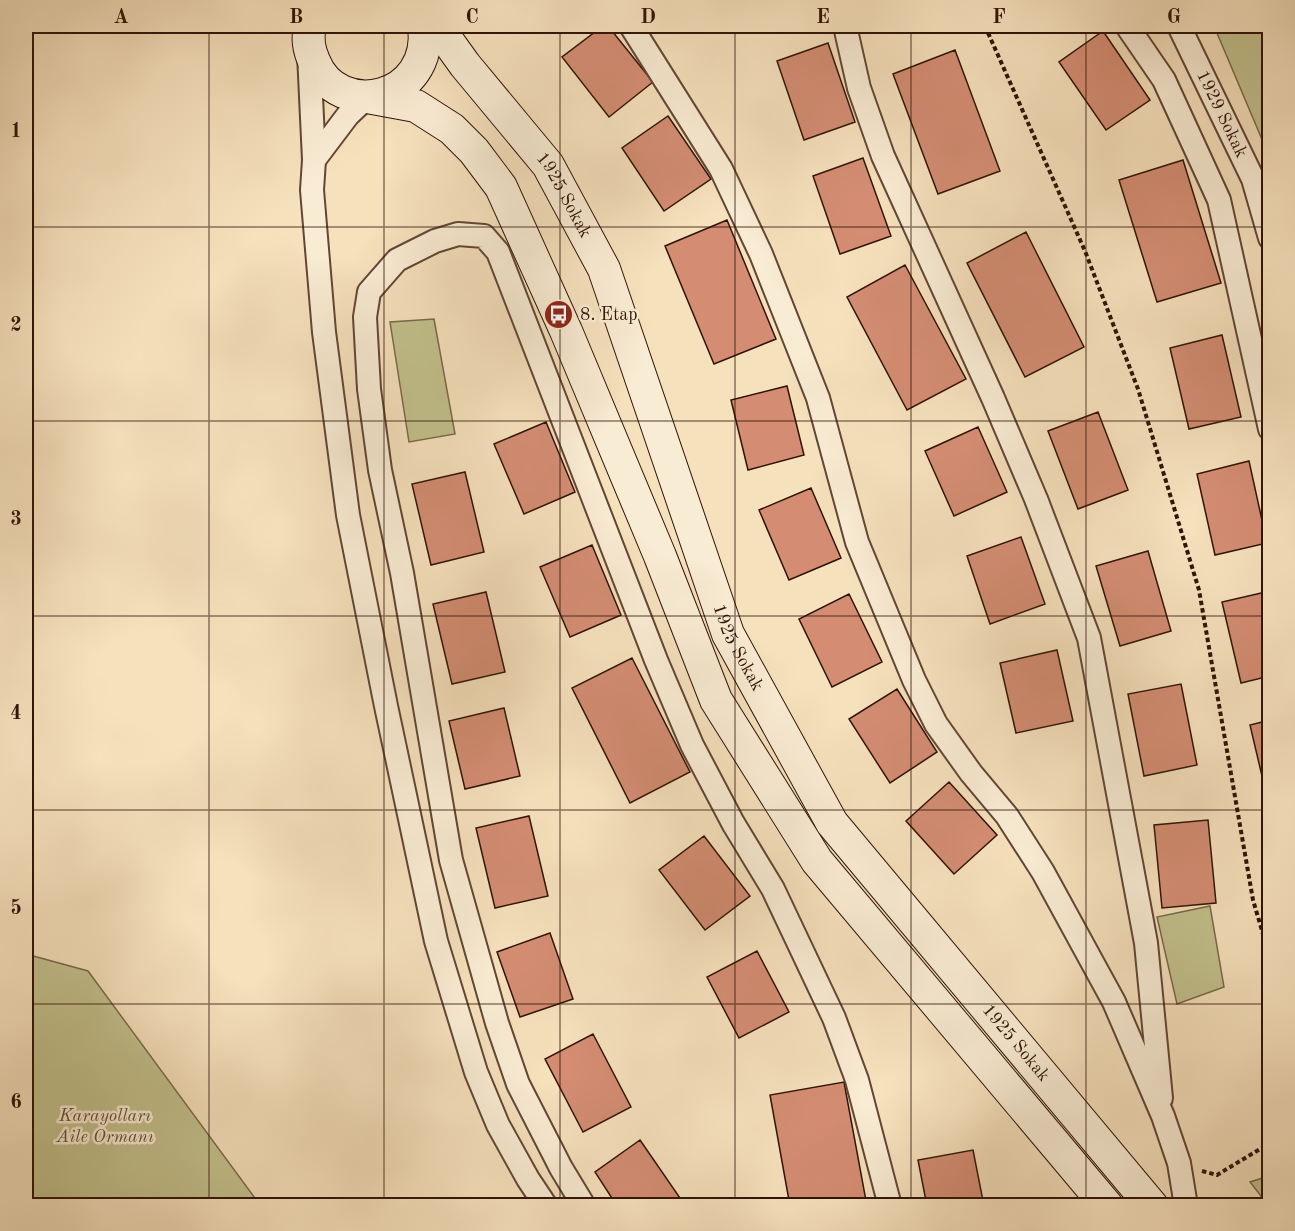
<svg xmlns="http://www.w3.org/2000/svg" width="1295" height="1231" font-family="'Old Standard TT',serif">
	<rect width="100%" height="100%" fill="#f6e1bd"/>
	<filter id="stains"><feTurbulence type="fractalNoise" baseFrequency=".00333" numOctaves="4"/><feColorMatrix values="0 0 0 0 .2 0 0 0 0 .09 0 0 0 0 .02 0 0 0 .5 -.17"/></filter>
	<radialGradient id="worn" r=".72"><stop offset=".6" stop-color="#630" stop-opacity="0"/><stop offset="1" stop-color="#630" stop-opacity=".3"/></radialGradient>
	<path fill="#c2c18d" stroke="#796a4a" stroke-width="1.5" d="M1214 26H1269V156Z
		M434 319 455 434 409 442 390 322Z
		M1210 906 1224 987 1177 1004 1157 917Z
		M26 954 88 971 260 1205H26Z
		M1269 1176V1205H1268L1250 1182Z"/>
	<path fill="#d48d73" stroke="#301307" stroke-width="1.5" d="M603 26H608L653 82 609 117 562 57Z
		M1103 31 1150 100 1106 130 1059 62Z
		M828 43 855 122 804 140 777 61Z
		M955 50 1000 171 938 194 893 74Z
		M668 116 711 179 664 211 622 148Z
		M863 158 891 236 840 254 813 176Z
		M1183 160 1221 283 1157 302 1119 180Z
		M727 220 776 339 714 364 665 246Z
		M1026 232 1084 347 1025 377 967 263Z
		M905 265 966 379 907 410 847 297Z
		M1222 335 1241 417 1189 429 1170 348Z
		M787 386 804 455 748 470 731 400Z
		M1098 412 1128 490 1078 509 1048 431Z
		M546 422 575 492 524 514 494 444Z
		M978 427 1007 492 954 516 925 451Z
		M1249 461 1267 543 1215 555 1197 474Z
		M465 472 484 552 431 565 412 484Z
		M811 488 841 558 789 580 759 510Z
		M1021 537 1045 604 990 624 967 556Z
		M592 545 621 615 570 637 540 567Z
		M1148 551 1171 631 1120 646 1096 566Z
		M1270 591V676L1241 683 1222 602Z
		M486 592 505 672 452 684 433 604Z
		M849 594 882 662 832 687 799 619Z
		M1057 650 1073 721 1016 733 1000 663Z
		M632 658 690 772 630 803 572 688Z
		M1181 684 1197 765 1144 776 1128 694Z
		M897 689 937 752 890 783 849 719Z
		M504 708 520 776 465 789 449 721Z
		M1270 720V806H1269L1250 725Z
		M949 782 997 835 954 874 906 821Z
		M529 816 548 896 495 908 476 828Z
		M1208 820 1216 903 1162 908 1154 825Z
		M704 836 750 896 705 930 659 870Z
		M550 933 573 999 520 1017 497 952Z
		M757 951 789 1012 739 1038 707 977Z
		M593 1034 631 1107 583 1132 545 1059Z
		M844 1082 867 1206H790L770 1095Z
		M640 1140 680 1198 668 1206H617L595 1172Z
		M973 1150 984 1206H927L918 1160Z"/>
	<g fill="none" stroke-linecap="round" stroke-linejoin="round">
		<defs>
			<g id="minor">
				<path d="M631 26 721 169 761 254 818 398 857 542 914 680 936 724 971 773 1007 816 1043 872 1114 1002 1163 1116 1179 1163 1186 1206"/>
				<path d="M845 26 859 88 883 156 993 398 1036 499 1089 638 1146 943 1161 1098"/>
				<path d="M1127 26 1164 80 1219 200 1270 429"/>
				<path id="s1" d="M1179 26 1253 179 1270 238"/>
				<path d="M309 54 314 160 312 190 324 332 348 515 386 706 436 941 476 1072 498 1125 528 1179 546 1206"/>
				<path d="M314 160 348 115 367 97"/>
				<path d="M584 1206 561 1168 518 1084 497 1023 451 860 402 573 380 470 369 389 365 317 369 292 397 260 435 241 458 234 484 236 498 252 656 660 692 745 733 823 773 889 834 1018 857 1080 890 1206"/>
			</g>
			<g id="secondary">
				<path d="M310 26C307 38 309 50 314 61 338 122 434 100 424 26"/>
				<path id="s2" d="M437 26 465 65 548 165 604 269 728 634 832 823 1152 1206"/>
				<path d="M367 97 416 106 452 129 474 151 501 187 566 331 660 556 716 700 817 861 1107 1206"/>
			</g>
		</defs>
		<use href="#minor" stroke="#624634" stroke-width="26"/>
		<use href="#secondary" stroke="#301307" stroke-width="34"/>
		<path stroke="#301307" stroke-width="4" stroke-dasharray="4.5 3" stroke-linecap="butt" d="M985 26 1085 251 1138 389 1199 590 1253 900 1270 958
			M1202 1171 1217 1175 1270 1143"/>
		<use href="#minor" stroke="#f9ecd4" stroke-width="22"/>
		<use href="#secondary" stroke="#f9ecd4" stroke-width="32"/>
	</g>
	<path fill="none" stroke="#301307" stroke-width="1.5" stroke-opacity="0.55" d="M209 26V1206M384 26V1206M560 26V1206M735 26V1206M911 26V1206M1086 26V1206M26 227H1270M26 421H1270M26 616H1270M26 810H1270M26 1004H1270"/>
	<defs>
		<symbol id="bus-disc" viewBox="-11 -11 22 22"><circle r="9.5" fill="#8f2418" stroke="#f9ecd4"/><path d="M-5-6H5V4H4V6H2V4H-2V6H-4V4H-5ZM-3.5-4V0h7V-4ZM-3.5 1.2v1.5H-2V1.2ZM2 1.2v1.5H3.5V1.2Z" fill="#fff"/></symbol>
	</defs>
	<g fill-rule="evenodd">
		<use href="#bus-disc" x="542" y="298" width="33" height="33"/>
	</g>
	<g text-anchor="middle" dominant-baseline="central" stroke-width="5" stroke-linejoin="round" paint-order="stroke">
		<g font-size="18" fill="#301307" stroke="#f9ecd4">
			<text stroke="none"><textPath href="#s1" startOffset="98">1929 Sokak</textPath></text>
			<text stroke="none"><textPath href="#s2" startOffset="212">1925 Sokak</textPath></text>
			<text stroke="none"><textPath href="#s2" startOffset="698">1925 Sokak</textPath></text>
			<text stroke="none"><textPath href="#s2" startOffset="1184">1925 Sokak</textPath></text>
		</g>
		<g font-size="18" fill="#301307" stroke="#f9ecd4" text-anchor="start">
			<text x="580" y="315">8. Etap</text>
		</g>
		<g font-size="18" font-style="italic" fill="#635036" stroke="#f9ecd4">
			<text x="105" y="1116">Karayolları<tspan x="105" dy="21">Aile Ormanı</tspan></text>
		</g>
	</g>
	<rect width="1295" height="1231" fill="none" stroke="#f6e1bd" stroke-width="66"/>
	<rect x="33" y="33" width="1229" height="1165" fill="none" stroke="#301307" stroke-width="2"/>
	<g font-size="20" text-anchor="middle" font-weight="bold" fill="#301307">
		<text x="121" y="23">A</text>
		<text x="296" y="23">B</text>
		<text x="472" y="23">C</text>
		<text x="648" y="23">D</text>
		<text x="823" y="23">E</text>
		<text x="999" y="23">F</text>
		<text x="1174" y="23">G</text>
		<text x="16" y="137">1</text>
		<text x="16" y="331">2</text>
		<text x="16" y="525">3</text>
		<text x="16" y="719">4</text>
		<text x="16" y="914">5</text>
		<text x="16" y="1108">6</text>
	</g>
	<rect width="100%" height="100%" filter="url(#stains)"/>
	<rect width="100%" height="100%" fill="url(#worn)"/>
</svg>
